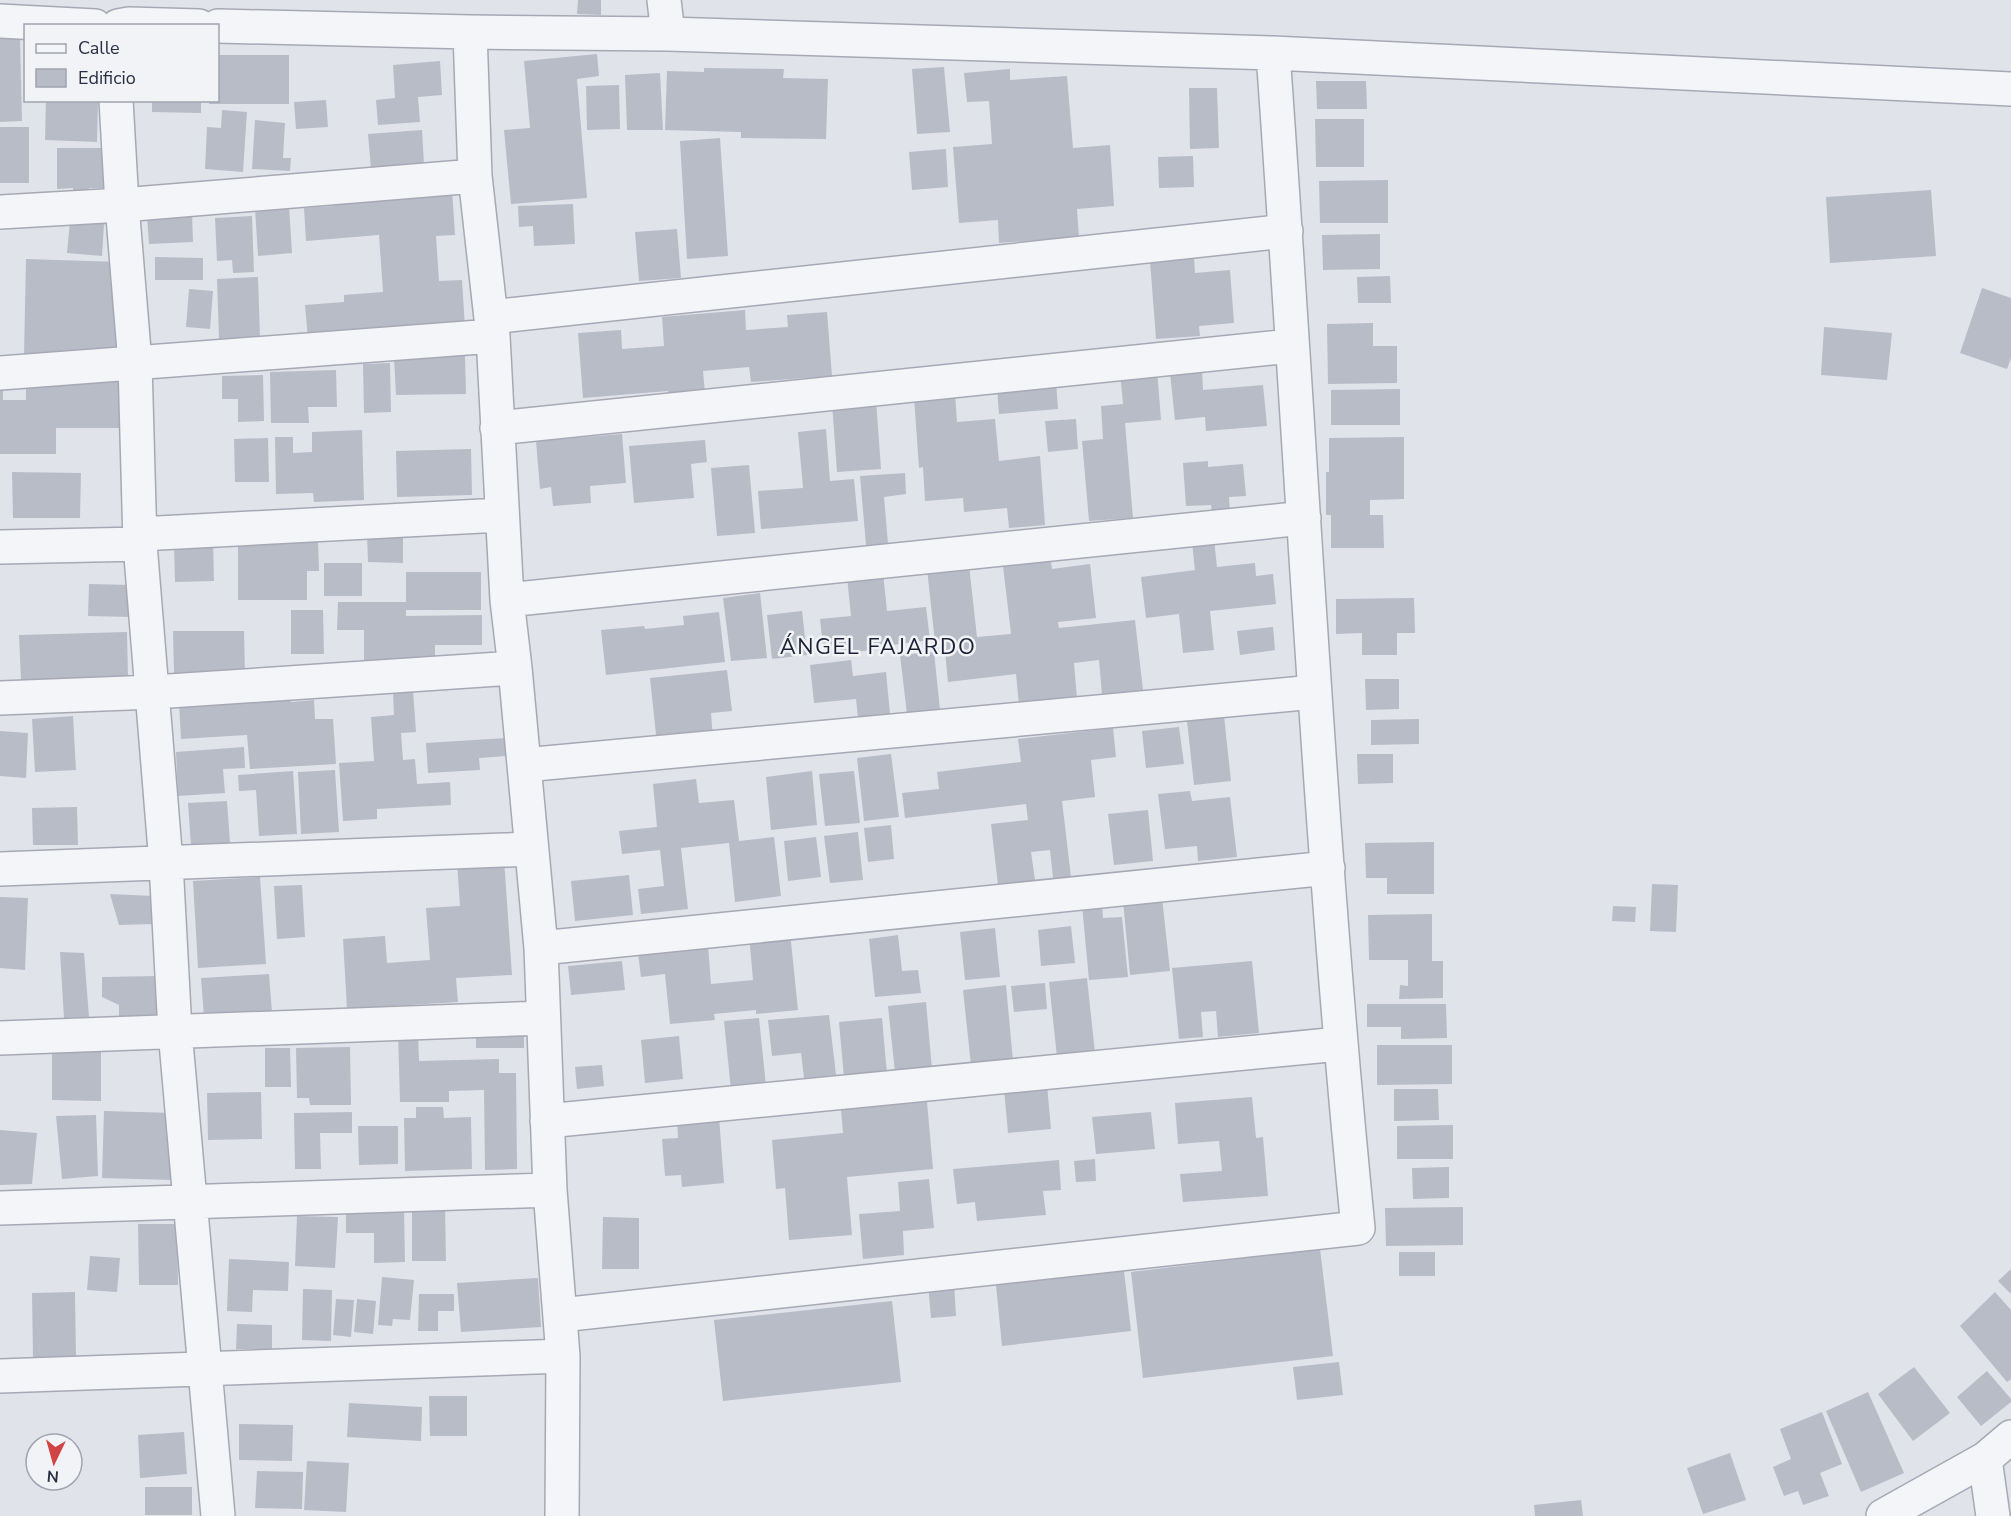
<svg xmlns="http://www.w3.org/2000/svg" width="2011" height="1516" font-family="'Nunito Sans',sans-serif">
	<rect width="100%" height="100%" fill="#e1e3ea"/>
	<path fill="#b8bcc7" d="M578 0H601V15L577 14Z
		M0 38H20L22 121 0 122Z
		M597 54 599 76 577 79 587 198 511 204 504 130 530 128 524 61Z
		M218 55H289V104H209V100H218Z
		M440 61 442 95 418 97 420 122 378 125 376 100 395 98 393 65Z
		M944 67 950 132 917 134 912 69Z
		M704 68 784 69 783 78 828 79 826 139 741 138V132L665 130 667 71 704 72Z
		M1010 69V80L1067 76 1073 148 1110 145 1114 206 1077 209 1079 237 999 243 998 220 959 223 953 147 992 144 989 101 967 102 964 73Z
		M660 73 663 130H627L625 75Z
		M1316 81H1366L1367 109H1317Z
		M619 85 620 129 587 130 586 86Z
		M1189 88H1217L1219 148 1190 149Z
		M46 100H98L97 142 45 140Z
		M152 100H201V113L152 112Z
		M326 100 328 127 296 129 294 102Z
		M222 110 247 112 243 172 205 169 207 127 221 128Z
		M1315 119H1364V167H1316Z
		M255 120 285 123 283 158H291L290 171 252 169Z
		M0 127H29V183H0Z
		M422 130 424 165 371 169 368 134Z
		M720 138 728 256 687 259 680 141Z
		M57 148H103V188H89V201H73V188L57 189Z
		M946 149 948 187 912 190 909 152Z
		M1193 156 1194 187 1159 188 1158 157Z
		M1388 180V223H1320L1319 181Z
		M452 189 455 235 436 236 439 281 462 280 465 328 308 339 305 305 344 302V295L383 292 379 235 306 241 304 208 334 206V198Z
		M1931 190 1936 256 1830 263 1826 197Z
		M573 204 575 244 534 246 533 226 519 227 518 206Z
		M289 206 292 253 258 256 255 208Z
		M192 213 193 242 149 244 147 216Z
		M252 216 254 272 233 273 232 260 217 261 215 218Z
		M70 221 104 224 102 256 67 253Z
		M677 229 681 278 639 281 635 232Z
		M1380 234V269L1323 270 1322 235Z
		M155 257 203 258V280H155Z
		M1194 257 1195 273 1230 270 1234 323 1199 326 1200 336 1156 339 1150 261Z
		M26 259 120 262 118 357 24 355Z
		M1390 276 1391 303H1358L1357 277Z
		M258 277 260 338 219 339 217 279Z
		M1982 288 2011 298V358L2007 369 1960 353Z
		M189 289 213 291 210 329 186 327Z
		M745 310 746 330 788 327 787 315 827 312 832 376 751 382 749 367 703 371 705 393 668 396V391L583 398 578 333 621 330 622 349 664 346 662 317Z
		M1373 323V346H1397V383L1328 384 1327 324Z
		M1824 327 1892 333 1887 380 1821 375Z
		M465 356 466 394 396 395 394 357Z
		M390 363 391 412 364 413 363 364Z
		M1157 369 1161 420 1125 423 1133 518 1089 521 1082 441 1103 439 1101 406 1123 404 1120 372Z
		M336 370 337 407H308L309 423H271L270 372Z
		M1202 370 1203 390 1263 385 1267 426 1206 431 1205 417 1175 420 1170 373Z
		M263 375 264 421 238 422V399H222V376Z
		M26 382H121L122 428H56V454H0V390H3V400H26Z
		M1056 382 1058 409 999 414 997 387Z
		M1400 389V425H1331V390Z
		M955 393 957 422 995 419 999 461 1040 456 1045 525 1009 528 1007 508 964 512 963 498 925 501 923 467 919 468 914 397Z
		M876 400 881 469 837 472 832 403Z
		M1076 419 1078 449 1048 452 1045 421Z
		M826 429 830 481 854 479 858 521 761 529 758 491 803 488 798 432Z
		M362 430 364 500 314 502 313 493 276 494 275 437H293V453L312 452V432Z
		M622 434 626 483 590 486 591 503 553 506 551 487 540 489 536 441Z
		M1404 437V499L1370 500V515H1383L1384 548H1331V515H1326V472H1329V438Z
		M268 438 269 482H235L234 439Z
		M705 440 707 462 691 464 694 498 634 503 629 446Z
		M471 449 472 495 397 497 396 451Z
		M1208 461V467L1243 464 1246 496 1229 497 1230 512 1212 513 1211 505 1186 506 1183 463Z
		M749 465 755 533 717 536 711 468Z
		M12 472 81 473 80 518H13Z
		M905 473 906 494 884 497 888 544 866 545 860 476Z
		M367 536H403V563L368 562Z
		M1214 539 1217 567 1255 563 1256 576 1273 574 1276 604 1210 611 1214 650 1183 653 1179 614 1146 618 1141 577 1195 570 1192 542Z
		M213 540 214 581 175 582 174 542Z
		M238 540H318L319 571H307V600H238Z
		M1051 561 1052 569 1090 564 1096 618 1058 622 1059 628 1135 620 1143 690 1102 695 1099 660 1074 663 1077 698 1019 705 1016 674 948 682 944 641 935 642 927 569 969 565 977 637 1011 634 1003 566Z
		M324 563H362V596H324Z
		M406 572H481V610H406V616L482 615V645H435V663L364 664V630H337L338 602H406Z
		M883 573 887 611 926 607 930 640 892 645V648L824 655 820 619 851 616 847 577Z
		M89 584 132 585V617L88 616Z
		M760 593 767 658 731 661 723 598Z
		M1414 598 1415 633H1397V655H1362V633L1336 634V599Z
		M291 610H323L324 654H291Z
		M802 611 807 655 772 659 767 615Z
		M719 612 725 662 606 675 601 630 644 626 645 629 684 625 683 616Z
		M1273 627 1275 650 1240 655 1237 631Z
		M173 631H244L245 674H174Z
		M127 632 128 677 21 680 19 635Z
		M934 652 940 710 907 714 900 655Z
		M851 660 853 676 886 672 890 714 858 718 856 699 814 703 810 665Z
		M727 670 732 711 711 713 713 738 657 744 650 678Z
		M1365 679H1399V709L1366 710Z
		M413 690 416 732 401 733 403 760 415 759 417 784 450 782 451 805 377 809V819L343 821 339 763 374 761 371 717 394 715 393 692Z
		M290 696 291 702 314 700 315 719H333L336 764 250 769 247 735 181 739 179 703Z
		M73 716 76 770 35 772 32 719Z
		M1224 716 1231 781 1194 785 1187 721Z
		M1419 719V744L1371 745V720Z
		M1179 727 1184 764 1146 768 1142 731Z
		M1113 728 1116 757 1091 760 1095 797 1062 801 1071 877 1053 878 1050 850 1031 852 1035 880 998 885 991 824 1028 820 1026 804 905 818 902 793 939 789 937 772 1021 762 1018 739Z
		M0 731 28 733 26 778 0 776Z
		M506 738 507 756 479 758 480 770 428 773 426 743Z
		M244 747 245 768 223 769 225 793 178 796 176 752Z
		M891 754 899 817 864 821 857 758Z
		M1357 754H1393V783L1358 784Z
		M335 770 339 832 301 834 298 772Z
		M293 771 297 834 259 836 256 790 239 791 238 775Z
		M812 771 817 825 771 830 766 777Z
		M854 771 860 823 825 826 819 774Z
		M696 779 699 803 734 800 739 841 774 837 781 896 735 902 729 843 681 848 688 909 641 914 638 889 664 886 660 850 622 854 619 831 657 827 653 784Z
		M1190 791 1192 801 1230 797 1237 857 1198 861 1197 846 1165 849 1158 794Z
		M227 801 230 843 191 845 188 803Z
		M77 807 78 845H33L32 808Z
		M1148 810 1153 861 1114 865 1108 814Z
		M891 825 894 859 868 862 864 828Z
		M858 832 863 880 830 883 824 836Z
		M816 837 821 877 788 881 784 841Z
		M1434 842V894H1387V878H1366L1365 843Z
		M504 859 512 975 456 978 458 1002 347 1009 343 939 385 936 387 963 430 960 426 908 460 906 457 862Z
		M629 875 633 915 575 921 571 881Z
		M260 877 266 964 198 968 193 881Z
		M1652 884 1678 885 1676 932 1650 931Z
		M302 885 305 937 277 939 274 886Z
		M110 894 153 896 154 924 119 925Z
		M0 897 28 898 25 970 0 968Z
		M1162 897 1170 971 1130 975 1123 901Z
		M1102 903 1103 918 1122 917 1128 977 1089 980 1082 905Z
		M1613 906 1636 907 1635 922 1612 921Z
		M1432 914V961H1443V998L1399 999 1400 985 1408 986V960H1369L1368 915Z
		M1071 926 1075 963 1041 966 1038 930Z
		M995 928 1000 977 965 980 960 932Z
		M790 932 798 1010 756 1014V1010L714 1014 715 1020 670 1024 665 974 641 977 638 953 708 946 711 984 753 980 749 935Z
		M898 935 902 971 918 970 921 993 875 997 869 939Z
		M60 952 84 953 89 1017 64 1018Z
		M622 961 625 990 571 995 568 966Z
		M1252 961 1259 1033 1218 1037 1216 1011 1201 1012 1203 1037 1179 1039 1172 968Z
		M269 974 272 1012 204 1017 201 978Z
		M156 976 157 1021 119 1022V1005L102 997V977Z
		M1087 978 1095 1053 1057 1057 1049 982Z
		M1045 983 1047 1009 1014 1012 1011 986Z
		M1006 985 1013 1061 971 1065 963 990Z
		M926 1002 932 1069 895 1073 888 1006Z
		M1367 1004H1446L1447 1038 1401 1039V1027H1367Z
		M829 1015 836 1075 804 1078 801 1053 772 1056 768 1020Z
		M759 1018 766 1086 731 1090 724 1021Z
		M882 1018 887 1074 844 1078 839 1022Z
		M524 1027V1048H476V1028Z
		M398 1033H418L419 1061 499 1059V1073H516L517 1169 485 1170 484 1090 449 1091V1102H400Z
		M679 1036 683 1079 645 1083 641 1040Z
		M1377 1045H1452V1084L1377 1085Z
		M350 1047 351 1105H310L309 1098H297L296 1048Z
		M265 1048H290L291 1087H265Z
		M52 1051 101 1052V1101L52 1100Z
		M602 1065 604 1086 577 1089 575 1067Z
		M1047 1085 1051 1129 1008 1133 1004 1089Z
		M1394 1089H1438L1439 1120 1394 1121Z
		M261 1092 262 1139 208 1140 207 1093Z
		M1252 1097 1256 1138 1263 1137 1268 1196 1183 1202 1180 1174 1222 1171 1219 1141 1178 1144 1175 1103Z
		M927 1102 933 1169 847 1177 852 1235 789 1240 785 1188 776 1189 772 1140 843 1133 841 1109Z
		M416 1107H443L444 1118 471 1117 472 1169 405 1171 404 1118H416Z
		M104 1111 174 1113 172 1180 102 1178Z
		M352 1112V1133H320L321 1169H295L294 1113Z
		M1151 1112 1155 1149 1096 1154 1092 1117Z
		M96 1115 98 1176 62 1179 56 1116Z
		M719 1117 724 1183 682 1187 681 1175 665 1176 662 1139 678 1138 677 1120Z
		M1453 1125V1159H1397V1126Z
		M358 1126H398V1164L359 1165Z
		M0 1130 37 1133 32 1184 0 1185Z
		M1095 1159 1096 1181 1076 1182 1074 1161Z
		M1059 1160 1061 1190 1043 1191 1046 1215 977 1221 975 1202 957 1204 953 1169Z
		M1449 1167V1198L1413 1199 1412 1168Z
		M929 1179 934 1228 903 1231 904 1255 863 1259 859 1214 900 1211 898 1182Z
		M412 1203H445L446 1261H412Z
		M1463 1207V1245L1386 1246 1385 1208Z
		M404 1208 405 1262 374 1263V1233H346V1209Z
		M297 1216 338 1217 335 1268 295 1266Z
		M603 1217 639 1218V1269H602Z
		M138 1224H177L178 1285H139Z
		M1320 1249 1333 1356 1143 1378 1131 1272Z
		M1399 1252H1435V1276H1399Z
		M90 1256 120 1258 117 1292 87 1290Z
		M229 1259 289 1262 288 1291 253 1290 252 1312 227 1311Z
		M2011 1269V1294L1998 1281Z
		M1124 1271 1131 1331 1002 1346 996 1285Z
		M382 1277 414 1280 410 1320 393 1319 392 1326 378 1325Z
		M538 1278 541 1327 461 1332 457 1283Z
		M954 1282 956 1316 931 1318 928 1284Z
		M303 1289 332 1290 331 1341 302 1340Z
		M75 1292 76 1358H33L32 1293Z
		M1995 1292 2011 1310V1379L2007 1382 1960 1326Z
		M419 1294H454V1311H438V1331H418Z
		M336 1299 354 1300 351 1337 333 1335Z
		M357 1299 376 1301 373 1334 354 1332Z
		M892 1301 901 1382 723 1401 714 1320Z
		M237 1324 272 1325V1349H236Z
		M1339 1362 1343 1395 1297 1400 1293 1367Z
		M1914 1367 1950 1413 1913 1441 1878 1394Z
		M1987 1371 2011 1399V1402L1981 1426 1957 1397Z
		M1868 1392 1904 1473 1861 1492 1826 1411Z
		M429 1396H467V1436H430Z
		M349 1403 422 1407 421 1441 347 1437Z
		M1822 1412 1842 1464 1820 1473 1829 1496 1803 1505 1798 1491 1784 1496 1773 1467 1791 1459 1780 1429Z
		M239 1424 293 1425 292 1461 239 1460Z
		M184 1432 187 1474 140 1478 138 1435Z
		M1730 1453 1746 1500 1703 1514 1687 1468Z
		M307 1461 349 1463 346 1512 304 1510Z
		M257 1471 303 1472 302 1509 255 1508Z
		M145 1487H192V1515H145Z
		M1581 1500 1583 1516H1535L1534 1505Z"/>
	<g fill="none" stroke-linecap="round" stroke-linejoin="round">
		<defs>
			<path id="minor" d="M664 0 668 34
				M0 21 95 26
				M118 26 129 24 199 26
				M218 26 470 32 668 34 1273 53 2011 89
				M470 32 475 176 493 336 507 600 515 668 541 948 550 1190 563 1356 562 1516
				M116 100 122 205 135 363 140 544 166 863 175 1031 218 1516
				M0 212 122 205 475 176
				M491 317 1286 231
				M0 373 493 336
				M497 428 1291 346
				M140 534 501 515
				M0 547 140 544
				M507 600 1304 518
				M0 698 154 692 515 668
				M524 765 1314 692
				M0 869 531 849
				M541 948 1328 868
				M0 1038 543 1018
				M547 1121 1339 1044
				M0 1208 550 1190
				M561 1315 1358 1228C1319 837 1301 445 1273 53
				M0 1376 563 1356
				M1985 1459 1993 1516
				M1883 1516 1985 1459 2011 1437"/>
		</defs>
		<use href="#minor" stroke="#a6a9b4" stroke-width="36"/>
		<use href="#minor" stroke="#f4f5f8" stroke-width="33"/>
	</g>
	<g text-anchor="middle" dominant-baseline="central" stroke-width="5" stroke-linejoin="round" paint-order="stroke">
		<g font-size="22" letter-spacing="1.5" fill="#1b2033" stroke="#f1f3f7">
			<text x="878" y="647">ÁNGEL FAJARDO</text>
		</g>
	</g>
	<rect x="24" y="24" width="195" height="78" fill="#f1f3f7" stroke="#a1a4af" stroke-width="1.5"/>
	<rect x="36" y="44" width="30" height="9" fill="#f4f5f8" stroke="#a1a4af" stroke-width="1.5"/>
	<text x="78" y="54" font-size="18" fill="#292e42">Calle</text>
	<rect x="36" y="69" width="30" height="18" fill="#b8bcc7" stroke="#a1a4af" stroke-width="1.5"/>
	<text x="78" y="84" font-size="18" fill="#292e42">Edificio</text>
	<g transform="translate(54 1462) rotate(185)"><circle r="28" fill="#f1f3f7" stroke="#a1a4af" stroke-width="1.5"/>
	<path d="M0-4.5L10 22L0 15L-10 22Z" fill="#d14444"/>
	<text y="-9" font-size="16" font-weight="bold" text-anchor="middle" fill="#292e42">N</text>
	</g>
</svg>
